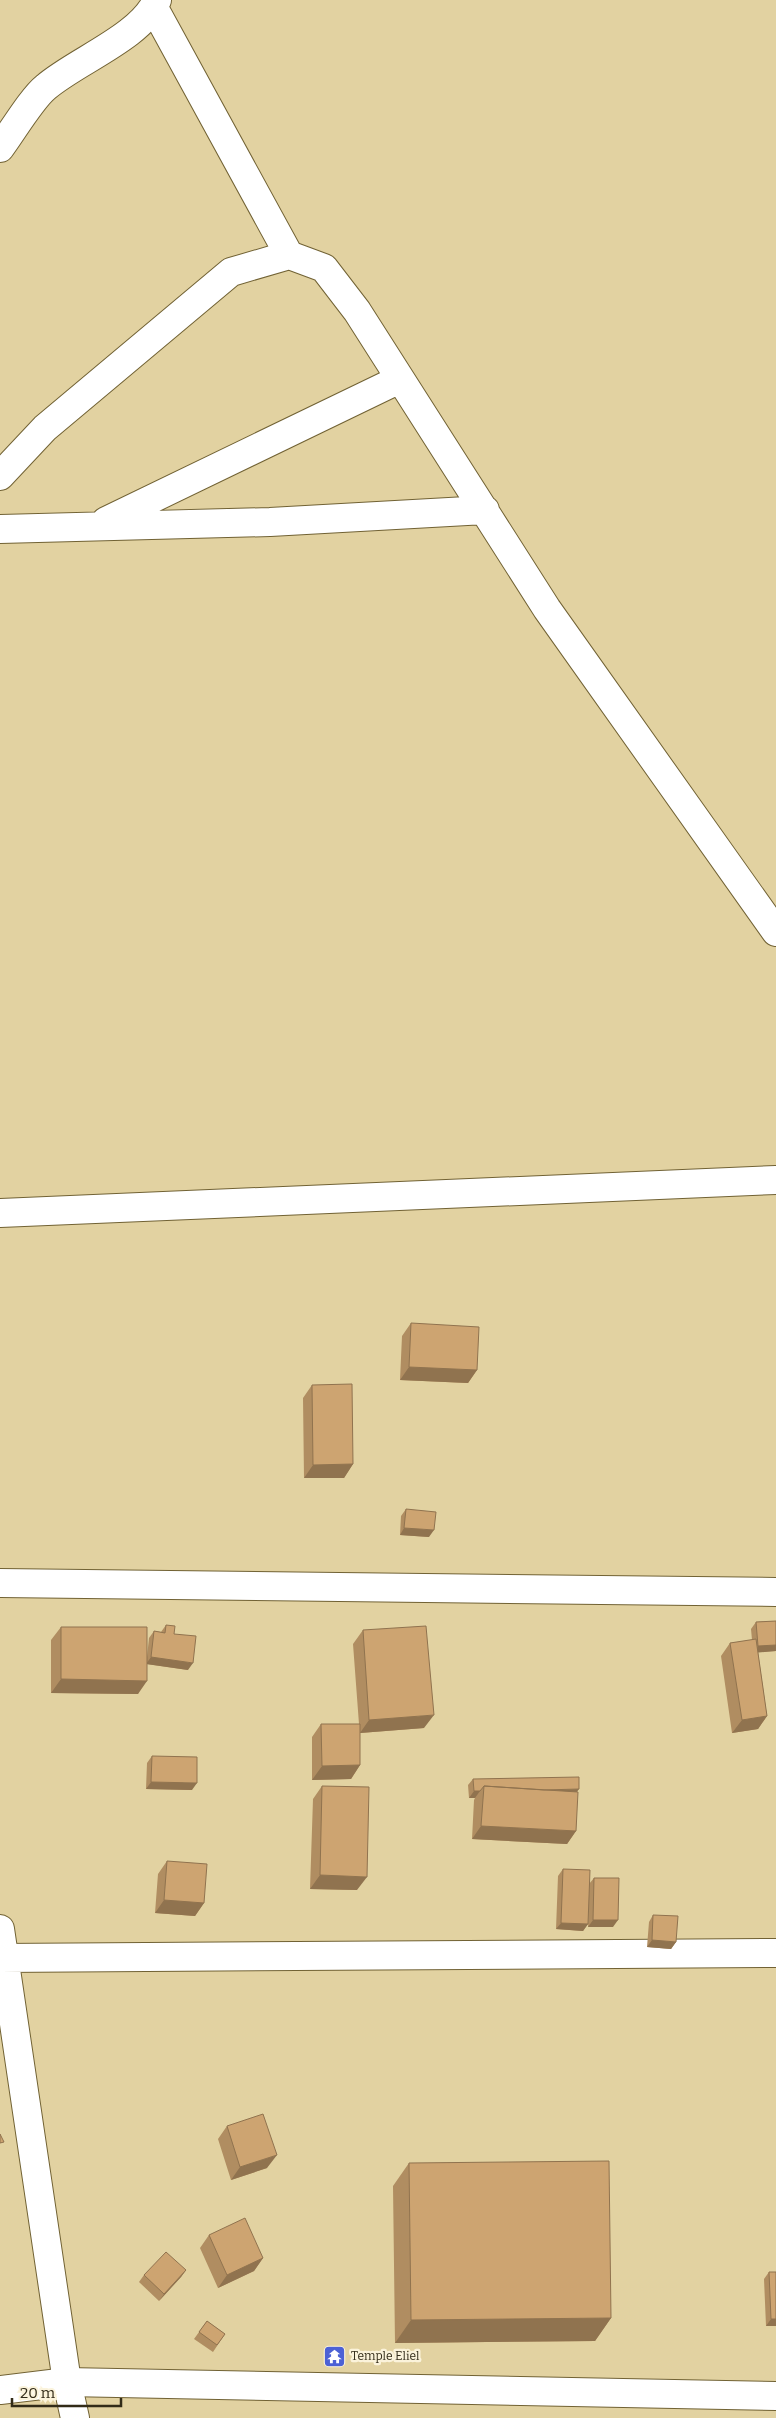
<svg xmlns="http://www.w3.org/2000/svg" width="776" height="2418" font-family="Bitter,serif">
	<rect width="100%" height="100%" fill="#e2d2a1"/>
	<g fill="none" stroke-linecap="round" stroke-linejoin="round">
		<defs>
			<path id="minor" d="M154 8 289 255
				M0 148C12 132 32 98 46 87 76 61 141 37 157 0
				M0 476 45 428 231 272 289 255 324 268 357 311 547 609 776 932
				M106 521 400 379
				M0 529 270 522 485 510
				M0 1213 776 1180
				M0 1583 776 1592
				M0 1929 67 2382 75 2418
				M0 1958 776 1953"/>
			<path id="tertiary" d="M0 2390 67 2382 776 2396"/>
		</defs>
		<use href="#minor" stroke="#716234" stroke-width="30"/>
		<use href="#tertiary" stroke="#716234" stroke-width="30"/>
		<use href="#minor" stroke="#fff" stroke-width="28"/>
		<use href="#tertiary" stroke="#fff" stroke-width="28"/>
	</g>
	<path fill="#b08d61" d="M411 1323 477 1370 468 1383 400 1380 402 1336Z
		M312 1385 353 1464 344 1478H304L303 1398Z
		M406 1509 429 1537 400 1535 401 1516Z
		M776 1621V1651L758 1652 767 1716 758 1729 732 1733 721 1656 730 1643 752 1640 751 1629 756 1622Z
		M166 1625 174 1634 188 1670 147 1664 138 1694 51 1693V1640L61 1627 147 1657 149 1638 154 1631 161 1632Z
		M363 1630 424 1728 360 1733V1765L351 1779 312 1780V1737L321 1724H359L353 1644Z
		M152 1756 192 1790 146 1789 147 1763Z
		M473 1779 577 1792 576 1831 567 1844 472 1839 474 1800 475 1798H469L468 1785Z
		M322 1786 357 1890 310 1889 313 1799Z
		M167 1861 204 1903 195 1916 155 1913 158 1874Z
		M563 1869 589 1884 594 1878 613 1927H588L589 1887 588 1924 583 1931 556 1929 558 1876Z
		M653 1915 676 1942 671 1949 647 1947 649 1922Z
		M227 2126 267 2168 231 2180 218 2139Z
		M409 2163 611 2318 595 2341 395 2343 393 2186Z
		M209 2235 263 2258 254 2271 218 2288 200 2248Z
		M186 2270 181 2277 159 2301 139 2282 144 2275Z
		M769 2272H776V2326H766L764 2279Z
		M207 2321 225 2334 213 2352 194 2339Z"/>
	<path fill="#90734f" d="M409 1367 477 1370 468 1383 400 1380Z
		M353 1464 344 1478H304L313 1465Z
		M404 1528 434 1530 429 1537 400 1535Z
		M776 1645V1651L753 1653 758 1646Z
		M151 1657 193 1663 188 1670 146 1664Z
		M61 1679 147 1681 138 1694 51 1693Z
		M434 1715 424 1728 360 1733 369 1720Z
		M767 1716 758 1729 732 1733 742 1720Z
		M360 1765 351 1779 312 1780 322 1766Z
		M151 1782 197 1783 192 1790 146 1789Z
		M579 1789 574 1796 483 1791Z
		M474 1791H480L475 1798H469Z
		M481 1826 576 1831 567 1844 472 1839Z
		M320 1875 367 1877 357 1890 310 1889Z
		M164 1900 204 1903 195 1916 155 1913Z
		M593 1920H618L613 1927H588Z
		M561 1923 588 1924 583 1931 556 1929Z
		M652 1940 676 1942 671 1949 647 1947Z
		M277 2155 267 2168 231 2180 240 2167Z
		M263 2258 254 2271 218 2288 227 2275Z
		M186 2270 181 2277 159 2301 164 2294Z
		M611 2318 595 2341 395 2343 411 2320Z
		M771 2319H776V2326H766Z"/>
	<path fill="#cda471" stroke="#90734f" d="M411 1323 479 1327 477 1370 409 1367Z
		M352 1384 353 1464 313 1465 312 1385Z
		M406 1509 436 1512 434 1530 404 1528Z
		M776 1621V1645L758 1646 756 1622Z
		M166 1625 175 1626 174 1634 196 1636 193 1663 151 1657 154 1631 165 1633Z
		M426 1626 434 1715 369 1720 363 1630Z
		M61 1627H147V1681L61 1679Z
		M756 1639 767 1716 742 1720 730 1643Z
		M321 1724H360V1765L322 1766Z
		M152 1756 197 1757V1783L151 1782Z
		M579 1777V1789L544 1790 484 1786 480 1791H474L473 1779Z
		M322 1786 369 1787 367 1877 320 1875Z
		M484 1786 578 1792 576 1831 481 1826Z
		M167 1861 207 1864 204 1903 164 1900Z
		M563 1869 590 1870 588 1924 561 1923Z
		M594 1878H619L618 1920H593Z
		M653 1915 678 1916 676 1942 652 1940Z
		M263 2114 277 2155 240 2167 227 2126Z
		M0 2134 4 2142 0 2143Z
		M609 2161 611 2318 411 2320 409 2163Z
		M245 2218 263 2258 227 2275 209 2235Z
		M166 2252 186 2270 164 2294 144 2275Z
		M769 2272H776V2319H771Z
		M207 2321 225 2334 217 2345 199 2332Z"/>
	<defs>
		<symbol id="temple-square" viewBox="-11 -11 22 22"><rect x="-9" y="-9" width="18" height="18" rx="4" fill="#4c61d5" stroke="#fbf3db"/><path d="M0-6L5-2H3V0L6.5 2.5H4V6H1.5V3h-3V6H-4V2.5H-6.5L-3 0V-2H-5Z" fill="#fff"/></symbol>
	</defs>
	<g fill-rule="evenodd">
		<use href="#temple-square" x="322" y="2344" width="25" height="25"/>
	</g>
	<g text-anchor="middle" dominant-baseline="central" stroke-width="4.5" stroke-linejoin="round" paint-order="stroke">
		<g font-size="12" fill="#322b18" stroke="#fbf3db" text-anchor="start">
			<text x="351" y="2356">Temple Eliel</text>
		</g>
	</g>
	<path d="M12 2398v8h109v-8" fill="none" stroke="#322b18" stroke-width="2.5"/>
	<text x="20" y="2398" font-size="15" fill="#322b18" stroke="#fbf3db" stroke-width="4" paint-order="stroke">20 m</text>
</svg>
